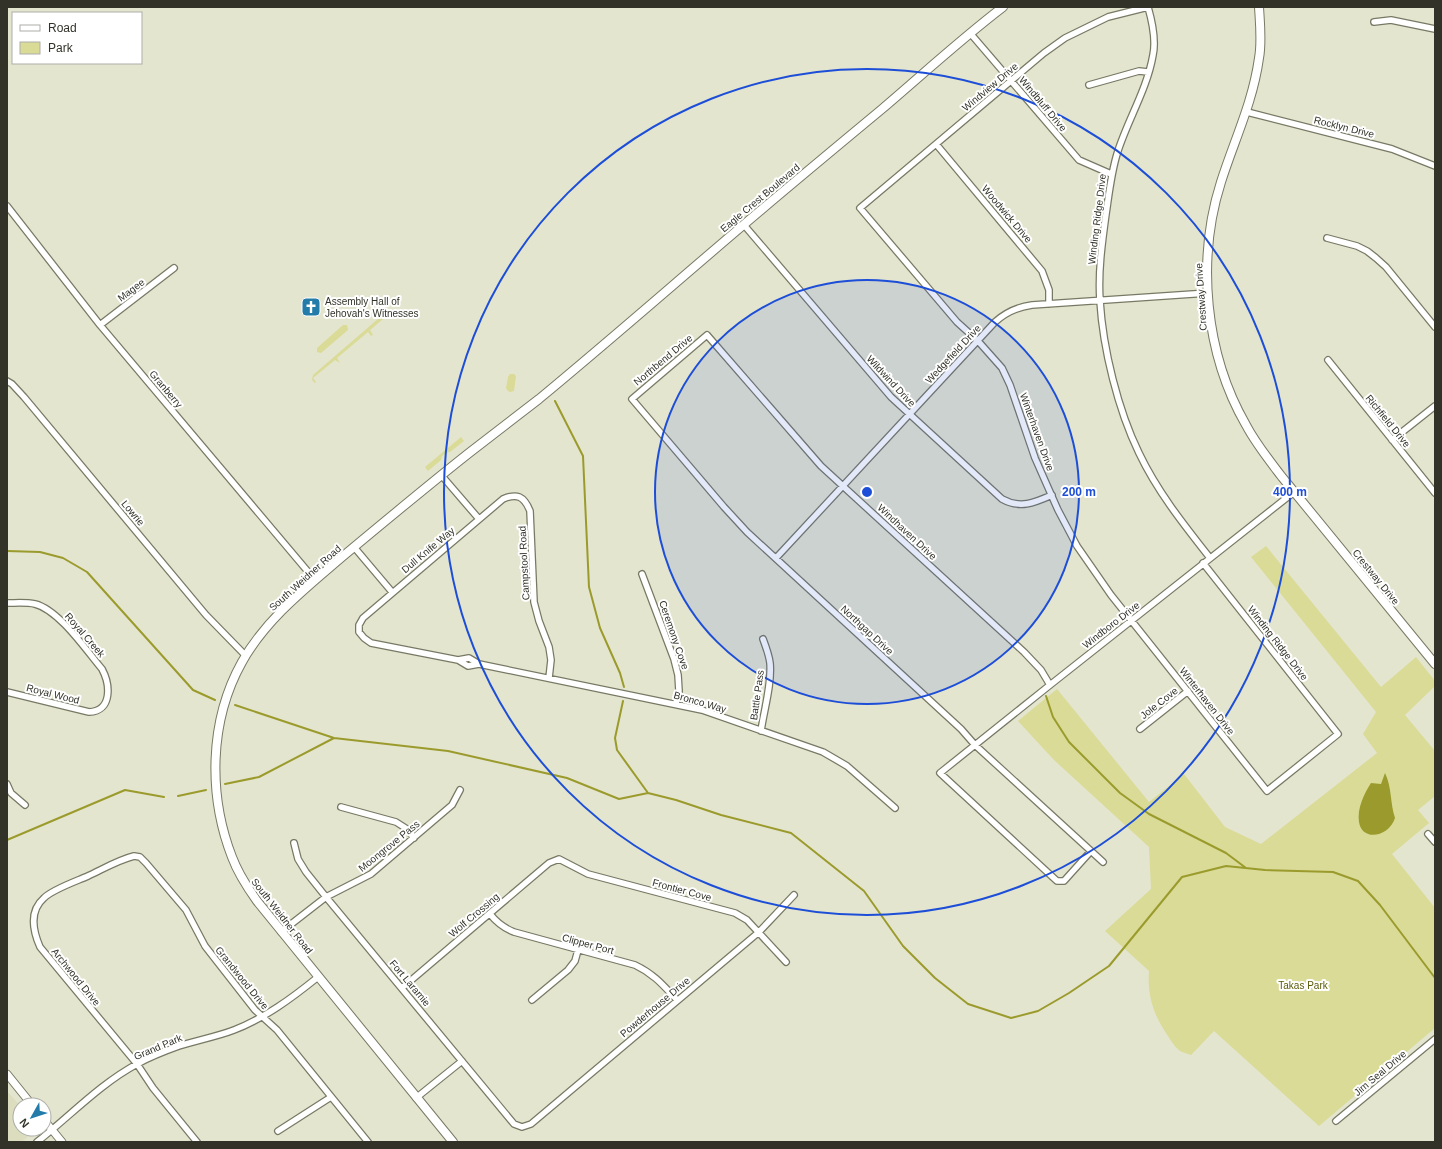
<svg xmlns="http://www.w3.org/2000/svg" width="1442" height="1149" font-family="Arial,sans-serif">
	<rect width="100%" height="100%" fill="#e4e5ce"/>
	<path fill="#dbddbe" d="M7 1091 20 1106V1129H35L36 1131 21 1142H7Z"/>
	<path fill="#d9db97" d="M386 312H391L394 317 389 314 370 330 373 335 371 336 368 332 337 358 340 363 335 360 313 378 316 382 315 383 312 380 313 375Z
		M343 325H347L348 330 321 353 317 352V348Z
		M510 374H514L516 376 514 391 510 392 508 391 506 388 508 377Z
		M461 437 464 441 450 452 446 453 442 456 441 460 428 471 425 467Z
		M1266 546 1381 687 1416 657 1435 681V686L1405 715 1435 751V796L1418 810 1429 823 1392 854 1435 908V1028L1319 1126 1214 1031 1191 1055C1188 1054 1185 1053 1182 1052 1176 1049 1171 1041 1168 1036 1154 1016 1147 996 1149 971L1105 931 1151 889 1149 847 1054 760 1018 721 1057 689 1149 802 1184 774 1225 827 1261 844 1377 753 1363 734 1376 712 1251 557Z"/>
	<path fill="#9b9b2d" d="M1385 773C1392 787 1390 804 1395 818 1389 837 1362 842 1359 822 1357 808 1364 794 1371 783L1381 784Z"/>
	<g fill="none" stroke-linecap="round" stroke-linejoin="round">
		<path stroke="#9b9b2d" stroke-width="2" d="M555 401 583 456 589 587 600 628 620 673 624 687
			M7 551 40 552 63 558 87 572 193 690 215 700
			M1046 696 1053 717 1069 742 1120 793 1149 814 1226 853 1246 868
			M623 701 615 738 617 750 648 793
			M235 705 334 738 448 751 567 778 619 799 648 793 676 800 721 815 791 833 864 891 903 946 935 978 968 1004 1011 1018 1038 1011 1069 993 1109 966 1182 877 1226 866 1265 870 1333 872 1358 881 1380 905 1435 978
			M225 784 259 777 334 738
			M178 796 206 790
			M7 840 125 790 164 797"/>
		<defs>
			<path id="minor" d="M1148 7 1108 17 1065 38 1044 53 860 208 957 322 978 341 1002 368 1010 385 1035 458 1058 510 1077 546 1111 595 1267 791 1338 734 1203 563
				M1148 7C1152 21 1156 41 1153 55 1147 90 1127 121 1117 154 1111 174 1109 194 1106 214 1102 243 1098 272 1100 301 1103 349 1118 410 1139 453 1157 491 1184 525 1210 558
				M1374 22 1391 20 1435 29
				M970 33 1079 160 1111 174
				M1089 85 1139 71 1148 72
				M1247 112 1392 149 1435 166
				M936 144 1042 271 1049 290V304
				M7 206 100 325 315 580
				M744 225 891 397 1002 499C1020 509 1034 503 1052 495
				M1327 238 1357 246 1367 251 1376 258 1386 267 1435 327
				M100 325 174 268
				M1328 360 1435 493
				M7 381 12 384 24 397 206 615 246 656
				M1392 440 1435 406
				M442 476 479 519
				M354 547 392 592
				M776 558 995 322C1006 312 1017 307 1032 305L1208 293
				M642 574 674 659 678 675 679 691 676 704
				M7 603C16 603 26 602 35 604 59 610 86 650 102 669 110 684 113 711 89 712L7 692
				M458 660 469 658 479 664 702 710 823 752 847 766 895 808
				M479 664 468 666 458 660 371 643 364 638 359 632V625L363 618 503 499C517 493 524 496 530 511L534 602 539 621 549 647 551 660 549 678
				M1050 685 1041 670 1024 652 821 466 707 335 632 399 724 507 747 532 961 729 975 745 1103 862
				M1140 729 1188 691
				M761 731C764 710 772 684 770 663 769 655 766 647 763 639
				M7 784 11 793 25 805
				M341 807 396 822 407 829 414 838
				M1428 834 1435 842
				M294 843 298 859 306 872 326 897 514 1124 522 1127 531 1124 759 932 794 895
				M1091 851 1064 881H1057L940 773 1050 685 1294 492
				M490 914C497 923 504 928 514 932L635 965C654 974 663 985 677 1000
				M281 932 326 897 371 874 452 805 460 790
				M402 988 549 863 559 859 588 874 735 913 747 920 786 962
				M532 1000 568 970 575 961 578 950
				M416 1098 462 1061
				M1336 1121 1435 1039
				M278 1131 331 1097
				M37 1142C70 1116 100 1084 137 1064 150 1057 165 1051 179 1046 197 1040 216 1037 234 1030 265 1018 292 998 318 977
				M197 1142 153 1088 137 1064 40 947C33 931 29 911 44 898 53 889 77 881 88 876 103 869 118 860 134 856L140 857 146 863 186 910 205 946 255 1010 277 1030 368 1142"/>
			<path id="tertiary" d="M7 1074 32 1105
				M44 1120 62 1142"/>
			<path id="secondary" d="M1259 7C1260 24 1262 42 1259 58 1253 102 1234 141 1221 182 1196 260 1205 354 1246 425 1256 444 1269 460 1282 477L1435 664
				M453 1142 257 901C247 887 238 873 232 857 208 795 209 721 242 662 266 619 306 588 342 557 384 522 426 487 469 453 492 435 516 417 539 399 608 342 674 284 741 227 788 187 835 148 882 109 922 75 961 39 1003 7"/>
		</defs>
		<use href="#minor" stroke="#787965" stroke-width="8"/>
		<use href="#tertiary" stroke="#787965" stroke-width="9"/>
		<use href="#secondary" stroke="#787965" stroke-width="10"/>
		<use href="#minor" stroke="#fff" stroke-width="5.5"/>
		<use href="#tertiary" stroke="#fff" stroke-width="7"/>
		<use href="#secondary" stroke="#fff" stroke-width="8"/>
	</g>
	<circle cx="867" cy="492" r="212" fill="#1d4ed8" fill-opacity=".12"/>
	<g fill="none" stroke="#1d4ed8" stroke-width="2">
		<circle cx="867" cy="492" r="212"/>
		<circle cx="867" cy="492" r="423"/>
	</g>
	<defs>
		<symbol id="church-square" viewBox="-11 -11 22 22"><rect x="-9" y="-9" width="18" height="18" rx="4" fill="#227ba9" stroke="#fff"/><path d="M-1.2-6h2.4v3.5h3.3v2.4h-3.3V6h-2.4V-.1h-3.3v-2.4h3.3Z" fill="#fff"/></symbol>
	</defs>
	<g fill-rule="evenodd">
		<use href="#church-square" x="300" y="296" width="22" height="22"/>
	</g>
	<g text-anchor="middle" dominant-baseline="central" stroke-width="4" stroke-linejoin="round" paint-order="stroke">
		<g font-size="10" fill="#323229" stroke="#fff">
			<text transform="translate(990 87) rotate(-40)">Windview Drive</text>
			<text transform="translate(1043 104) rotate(50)">Windbluff Drive</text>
			<text transform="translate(1344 127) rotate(14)">Rocklyn Drive</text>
			<text transform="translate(760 198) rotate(-40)">Eagle Crest Boulevard</text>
			<text transform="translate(1007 214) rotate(50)">Woodwick Drive</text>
			<text transform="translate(1097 219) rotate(-83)">Winding Ridge Drive</text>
			<text transform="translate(131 290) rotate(-37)">Magee</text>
			<text transform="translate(1201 297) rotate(-94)">Crestway Drive</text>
			<text transform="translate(953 354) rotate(-47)">Wedgefield Drive</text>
			<text transform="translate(663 360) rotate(-40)">Northbend Drive</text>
			<text transform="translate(891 381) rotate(47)">Wildwind Drive</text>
			<text transform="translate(166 389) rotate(50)">Granberry</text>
			<text transform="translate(1388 421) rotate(51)">Richfield Drive</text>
			<text transform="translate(1037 432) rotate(70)">Winterhaven Drive</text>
			<text transform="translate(133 513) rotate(50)">Lowrie</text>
			<text transform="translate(907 532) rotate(43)">Windhaven Drive</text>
			<text transform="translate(428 550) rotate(-40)">Dull Knife Way</text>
			<text transform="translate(524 563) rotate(-93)">Campstool Road</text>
			<text transform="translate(1376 577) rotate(51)">Crestway Drive</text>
			<text transform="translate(305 578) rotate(-42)">South Weidner Road</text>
			<text transform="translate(1111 625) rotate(-38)">Windboro Drive</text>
			<text transform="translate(867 630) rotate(43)">Northgap Drive</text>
			<text transform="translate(85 635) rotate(49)">Royal Creek</text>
			<text transform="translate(674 635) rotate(71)">Ceremony Cove</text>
			<text transform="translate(1278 643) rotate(52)">Winding Ridge Drive</text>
			<text transform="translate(53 694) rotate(14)">Royal Wood</text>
			<text transform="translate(757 695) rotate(-82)">Battle Pass</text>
			<text transform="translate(1207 701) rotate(52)">Winterhaven Drive</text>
			<text transform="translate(700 702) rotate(16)">Bronco Way</text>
			<text transform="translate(1159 703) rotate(-38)">Jole Cove</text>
			<text transform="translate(389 846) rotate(-39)">Moongrove Pass</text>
			<text transform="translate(682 890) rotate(15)">Frontier Cove</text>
			<text transform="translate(474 915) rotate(-40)">Wolf Crossing</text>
			<text transform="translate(282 916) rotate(52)">South Weidner Road</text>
			<text transform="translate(588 944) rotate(15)">Clipper Port</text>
			<text transform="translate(76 977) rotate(51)">Archwood Drive</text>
			<text transform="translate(242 978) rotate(51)">Grandwood Drive</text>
			<text transform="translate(410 983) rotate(50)">Fort Laramie</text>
			<text transform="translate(655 1007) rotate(-40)">Powderhouse Drive</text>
			<text transform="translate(158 1047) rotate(-23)">Grand Park</text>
			<text transform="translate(1380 1073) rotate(-40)">Jim Seal Drive</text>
		</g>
		<g font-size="10" fill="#323229" stroke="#fff" text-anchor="start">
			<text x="325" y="301">Assembly Hall of<tspan x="325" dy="12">Jehovah's Witnesses</tspan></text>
		</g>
		<g font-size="10" fill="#5b5b09" stroke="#fff">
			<text x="1303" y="985">Takas Park</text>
		</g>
	</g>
	<circle cx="867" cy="492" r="6" fill="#1d4ed8" stroke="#fff" stroke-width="2"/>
	<g font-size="12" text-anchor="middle" font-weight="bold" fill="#1d4ed8" stroke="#fff" stroke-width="4" stroke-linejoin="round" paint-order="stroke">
		<text x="1079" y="496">200 m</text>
		<text x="1290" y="496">400 m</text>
	</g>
	<rect width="1442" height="1149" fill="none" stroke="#323229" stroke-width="16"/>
	<rect x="12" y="12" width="130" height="52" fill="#ffffff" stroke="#adada9"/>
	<rect x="20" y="25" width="20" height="6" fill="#ffffff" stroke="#adada9"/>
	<text x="48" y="32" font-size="12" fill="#323229">Road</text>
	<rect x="20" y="42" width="20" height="12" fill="#d9db97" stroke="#adada9"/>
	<text x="48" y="52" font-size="12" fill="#323229">Park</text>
	<g transform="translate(32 1117) rotate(231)"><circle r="19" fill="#ffffff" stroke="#adada9"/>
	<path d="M0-3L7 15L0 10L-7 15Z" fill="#227ba9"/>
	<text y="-6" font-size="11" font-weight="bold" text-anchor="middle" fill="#323229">N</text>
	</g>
</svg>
